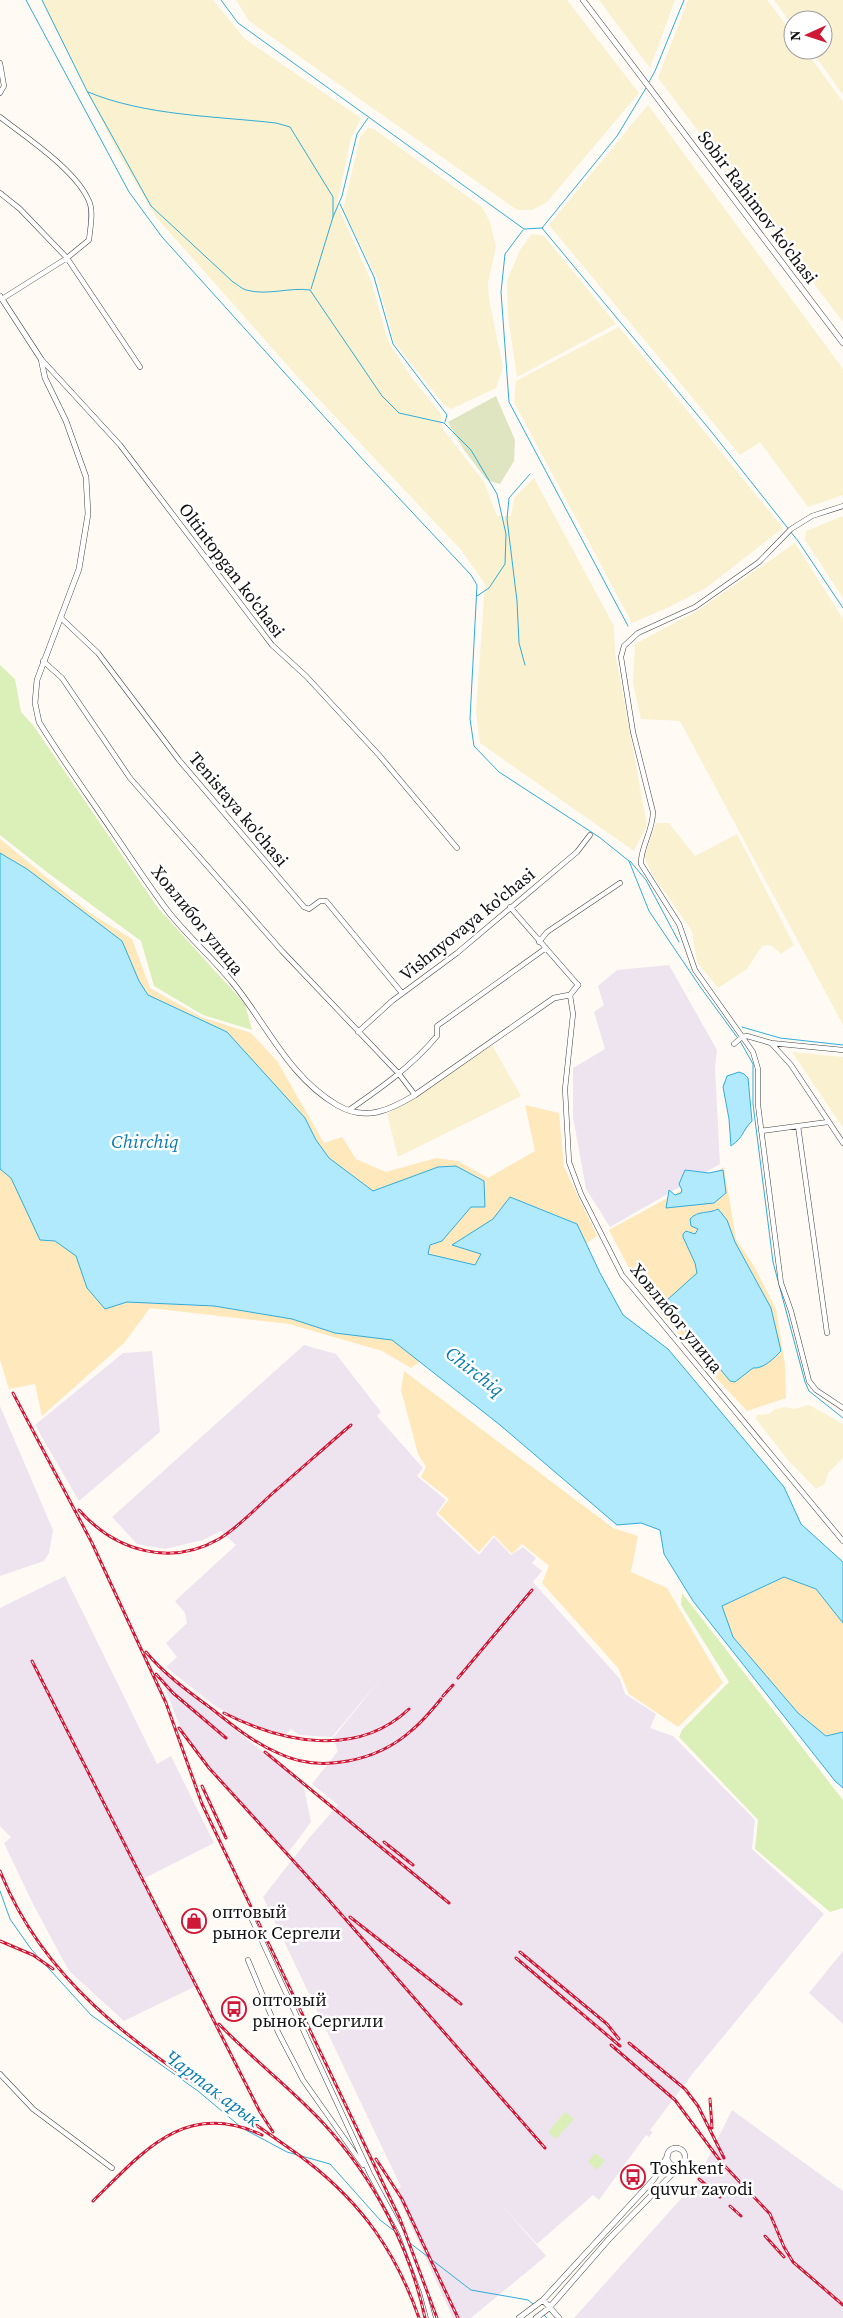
<svg xmlns="http://www.w3.org/2000/svg" width="843" height="2318" font-family="'Source Serif 4',serif">
	<rect width="100%" height="100%" fill="#fffbf4"/>
	<path fill="#ede4ef" d="M669 965 717 1050 715 1068 720 1164 610 1227 586 1189 573 1117V1068L605 1049 594 1012 604 1005 598 986 617 970Z
		M304 1345 336 1354 381 1412 377 1416 423 1468 417 1476 446 1500 436 1514 479 1555 494 1537 511 1555 523 1547 536 1558 532 1563 542 1571 533 1582 620 1679 625 1694 656 1714 650 1728 673 1736 755 1820 752 1849 824 1914 694 2072 650 2130 653 2132 649 2137 646 2135 599 2200 593 2195 537 2244 499 2202 546 2256 471 2318H453L395 2190 401 2187 263 1897 310 1837 338 1805 312 1784 338 1751 333 1738 383 1676 332 1737 299 1735 291 1729 285 1735 250 1724 215 1706 166 1667 177 1657 166 1643 187 1623 185 1613 175 1601 236 1545 221 1531 203 1540 165 1549 137 1544 112 1517Z
		M152 1351 160 1432 79 1501 35 1425 123 1353Z
		M0 1406 53 1530 49 1553 44 1561 0 1576Z
		M65 1576 157 1764 171 1756 214 1843 143 1879 198 1985 124 2021 69 1971 33 1904 4 1843 11 1837 0 1826V1608Z
		M162 1668 202 1704 303 1783 311 1822 288 1853 217 1775 179 1725 159 1671Z
		M843 1951V2024L809 1993Z
		M732 2110 843 2191V2318H574L696 2182Z"/>
	<path fill="#f9f1d0" d="M41 0H213L245 39 361 118 351 138 337 204 371 281 388 341 411 377 441 414 442 428 484 482 497 516H511L514 498 534 478 614 626 615 652 647 825 634 851 480 743 476 712 485 584 462 551 296 375 156 217 118 153Z
		M236 0H567L639 93 547 202 532 210H517L249 21Z
		M599 0H675L650 68Z
		M688 0H767L793 34V50H805L843 102V322L658 78Z
		M774 0H843V95L811 50H823V20H793V26Z
		M648 105 843 369V495L808 507 760 442 740 455 549 225Z
		M368 128 374 129 482 207 490 222 496 247 488 283 489 299 503 368 496 388 451 409 444 405 394 342 377 278 343 210 360 137Z
		M532 234 544 236 616 324 517 377 508 316 507 281 520 250Z
		M619 327 783 528 706 588 667 608 632 623 514 402 516 381Z
		M843 516V598L805 540 806 531Z
		M795 543 843 619V1025L680 721 641 719 633 683 635 644 697 611Z
		M656 823H669L695 856 737 834 794 945 781 954 771 945 762 946 747 969 718 988 697 962 692 931 652 874 644 857Z
		M492 1045 521 1096 398 1157 387 1114Z
		M792 1052 843 1057V1128Z
		M809 1405 843 1424V1458L828 1473 825 1484 816 1489 788 1460 756 1419 757 1415 769 1414 775 1409 785 1407 794 1409Z"/>
	<path fill="#dbefb8" d="M0 665 15 679 21 712 33 725 158 908 245 1004 252 1030 203 1015 154 986 141 941 48 873 0 835Z
		M682 1593 843 1800V1908L830 1912 755 1849 758 1820 679 1737 682 1730 729 1682 681 1605Z
		M565 2112 574 2119 556 2139 550 2134 549 2131Z
		M595 2153 605 2161 597 2170 588 2162Z"/>
	<path fill="#ffe8bc" d="M0 839 90 913 132 939 150 988 201 1017 251 1033 277 1061 324 1143 342 1137 356 1159 386 1172 436 1158 458 1161 488 1178 535 1151 525 1105 559 1113 564 1167 597 1236 411 1368 382 1351 289 1324 150 1308 124 1343 42 1416 35 1384 9 1389 0 1360Z
		M724 1167 736 1239 754 1266 776 1309 785 1364 786 1398 747 1411 704 1365 638 1285 609 1230Z
		M404 1371 613 1528 638 1536 631 1572 667 1588 723 1683 678 1727 629 1694 618 1668 542 1583 549 1566 522 1544 512 1554 494 1535 479 1552 438 1513 449 1499 421 1477 426 1467 418 1454 401 1390Z
		M784 1577 816 1589 843 1623V1732L826 1736 798 1713 733 1637 721 1606Z"/>
	<path fill="#dee5c0" d="M496 396 515 440 514 461 500 484 487 480 464 450 448 422Z"/>
	<path fill="#b2eafd" stroke="#30acdc" d="M0 853 27 869 122 941 139 981 148 995 227 1032 305 1118 316 1140 329 1158 373 1191 438 1167 456 1166 484 1181 485 1207H471L442 1241 430 1245 428 1254 475 1265 481 1254 452 1245 493 1219 510 1197 577 1224 600 1273 623 1315 668 1349 784 1487 801 1524 843 1562V1623L816 1589 784 1577 722 1606 733 1637 798 1713 826 1736 843 1732V1788L835 1781 693 1601 664 1554 660 1530 641 1523 617 1525 500 1425 392 1340 335 1333 292 1319 214 1306 127 1302 105 1309 87 1288 76 1256 55 1241 40 1240 11 1178 0 1169Z
		M739 1072 744 1074 748 1078 752 1121C741 1132 745 1136 731 1146L729 1119 723 1087 727 1076Z
		M685 1170 709 1173 723 1170 726 1193 714 1203 666 1208 669 1190 675 1195 681 1193 682 1190 679 1184Z
		M718 1209 727 1220 735 1242 771 1308 781 1351C774 1358 764 1369 753 1368L735 1382 730 1381 716 1364 698 1348 666 1301 697 1273 695 1263 683 1237V1234L686 1231 695 1234 698 1229 691 1226 690 1219C698 1210 709 1214 718 1209Z"/>
	<g fill="none" stroke-linecap="round" stroke-linejoin="round">
		<path stroke="#30acdc" stroke-width="1" d="M26 0 129 192 162 237 366 463 471 575 477 585 470 719 474 746 499 772 599 837 629 861 649 911 701 988 737 1037
			M42 0 87 91 151 206 233 282C237 284 242 289 246 290 267 296 290 287 310 290L382 396 399 413 444 423 471 450 497 494 506 534 505 564 489 588 477 596
			M221 0 238 23 524 229 542 228 710 430 798 541 843 608
			M649 82 655 71 684 0
			M88 92C146 116 215 116 276 123L290 127 333 197V217L311 289
			M340 204 374 277 393 344 447 415 445 422
			M333 217 342 196 357 134 368 118
			M542 228 617 136 646 88
			M523 230 505 254 501 292 509 402 628 626
			M525 665 519 643 517 601 507 519 509 498 530 474
			M630 861 646 880 679 942
			M742 1027 780 1038 843 1045
			M740 1041 753 1064V1104L773 1262 805 1382 809 1391 843 1418
			M0 1891 10 1919 31 1949 91 2015 198 2091 242 2128 287 2152 330 2164 380 2220 401 2236
			M406 2240 471 2290 528 2300 533 2304
			M543 2314 547 2318"/>
		<defs>
			<path id="minor" d="M0 63 4 86 0 93
				M0 117C27 138 76 170 89 201 94 212 90 229 89 240L67 258 2 299
				M0 193 20 209 67 258 140 367
				M42 360 120 445 272 645 306 676 379 755 457 848
				M843 506 812 516 791 529 759 562 695 607 638 633 624 646 621 657 633 732 653 812C653 831 640 848 641 864L679 924 695 970 753 1052 758 1069V1105L781 1283 791 1311 809 1381 816 1390 843 1408
				M61 618 98 653 179 760 304 907 309 909 320 901H326L402 993
				M43 661 62 678 130 778 282 951 399 1074 415 1095
				M510 907 578 985
				M539 942 547 932 620 883
				M570 995 573 1014 565 1089 569 1162 581 1194 622 1275 843 1541
				M358 1032 392 1001 457 953 577 852 590 835
				M771 1043 791 1065 843 1143
				M734 1044 742 1037 747 1036 771 1043 843 1050
				M349 1110C381 1088 412 1066 437 1036V1026L546 948
				M798 1126 828 1122
				M761 1131 798 1126 827 1333
				M249 1913 370 2174 402 2233 424 2292 431 2318
				M248 1960 278 2032 303 2080 363 2165
				M0 2074 33 2109 112 2168"/>
			<path id="tertiary" d="M583 0 843 343
				M0 296 41 359 45 378 66 421 86 477 88 514 79 569 37 680 35 703 39 722C63 761 90 798 115 835 132 860 149 886 167 910 187 936 212 957 233 983 267 1025 289 1077 337 1105 366 1122 390 1110 415 1095L554 998 570 995 578 985
				M667 2157a9 9 0 1 1 18 0a9 9 0 1 1-18 0Z
				M543 2300 559 2318
				M519 2318 543 2300 654 2179 668 2155
				M536 2318 549 2308 609 2239 680 2166"/>
		</defs>
		<use href="#minor" stroke="#434343" stroke-width="5.5"/>
		<use href="#tertiary" stroke="#434343" stroke-width="6"/>
		<use href="#minor" stroke="#fff" stroke-width="4.5"/>
		<use href="#tertiary" stroke="#fff" stroke-width="5"/>
		<defs>
			<path id="rail" d="M13 1393 92 1543 166 1703 202 1804 400 2219 437 2318
				M79 1510C115 1551 170 1567 219 1539 239 1527 256 1508 274 1492 300 1470 325 1447 351 1425
				M146 1652C164 1674 189 1692 212 1709 233 1726 253 1742 278 1753 320 1774 378 1761 412 1730 423 1721 432 1710 441 1699
				M32 1661 260 2112 273 2132
				M156 1674 173 1693 226 1738
				M458 1678 532 1590
				M443 1696 453 1685
				M224 1713C283 1743 357 1758 409 1709
				M179 1728 209 1768 327 1898 545 2148
				M265 1752 449 1903
				M202 1786 226 1838
				M384 1842 413 1865
				M0 1871C57 2015 191 2074 308 2162 362 2204 396 2252 419 2318
				M350 1917 461 2004
				M0 1941 33 1955 53 1969
				M520 1952 607 2024 619 2039
				M516 1958 620 2046
				M219 2024C252 2059 291 2088 324 2124 373 2177 410 2247 425 2318
				M629 2043 685 2089 698 2106 724 2158
				M611 2045 675 2100 721 2162 770 2214 784 2247 793 2262 843 2305
				M710 2099 712 2128
				M376 2159 402 2199 458 2318
				M699 2179 720 2197
				M93 2201C143 2152 185 2099 262 2135
				M730 2206 741 2216
				M765 2236 784 2257"/>
		</defs>
		<use href="#rail" stroke="#d11736" stroke-width="3"/>
		<use href="#rail" stroke="#fff" stroke-width="1" stroke-dasharray="4" stroke-linecap="butt"/>
	</g>
	<defs>
		<symbol id="shop-ring" viewBox="-11 -11 22 22"><circle r="9.5" fill="#fff" stroke="#d11736" stroke-width="1.5"/><path d="M-5-2.5h2.3a2.7 3.5 0 0 1 5.4 0H5L5.5 6h-11ZM-1.5-2.5h3a1.5 2.3 0 0 0-3 0Z" fill="#d11736"/></symbol>
		<symbol id="bus-ring" viewBox="-11 -11 22 22"><circle r="9.5" fill="#fff" stroke="#d11736" stroke-width="1.5"/><path d="M-5-6H5V4H4V6H2V4H-2V6H-4V4H-5ZM-3.5-4V0h7V-4ZM-3.5 1.2v1.5H-2V1.2ZM2 1.2v1.5H3.5V1.2Z" fill="#d11736"/></symbol>
	</defs>
	<g fill-rule="evenodd">
		<use href="#shop-ring" x="180" y="1907" width="28" height="28"/>
		<use href="#bus-ring" x="220" y="1995" width="28" height="28"/>
		<use href="#bus-ring" x="619" y="2163" width="28" height="28"/>
	</g>
	<g text-anchor="middle" dominant-baseline="central" stroke-width="5" stroke-linejoin="round" paint-order="stroke">
		<g font-size="18" fill="#101010" stroke="#fff">
			<text transform="translate(758 207) rotate(53)">Sobir Rahimov ko'chasi</text>
			<text transform="translate(232 570) rotate(53)">Oltintopgan ko'chasi</text>
			<text transform="translate(239 809) rotate(50)">Tenistaya ko'chasi</text>
			<text transform="translate(198 920) rotate(51)">Ховлибог улица</text>
			<text transform="translate(467 924) rotate(-39)">Vishnyovaya ko'chasi</text>
			<text transform="translate(677 1318) rotate(51)">Ховлибог улица</text>
		</g>
		<g font-size="18" fill="#101010" stroke="#fff" text-anchor="start">
			<text x="212" y="1911">оптовый<tspan x="212" dy="21">рынок Сергели</tspan></text>
			<text x="252" y="1999">оптовый<tspan x="252" dy="21">рынок Сергили</tspan></text>
			<text x="650" y="2167">Toshkent<tspan x="650" dy="21">quvur zavodi</tspan></text>
		</g>
		<g font-size="19" font-style="italic" fill="#0a7cb2" stroke="#fff">
			<text x="145" y="1141">Chirchiq</text>
			<text transform="translate(475 1371) rotate(38)">Chirchiq</text>
			<text transform="translate(213 2088) rotate(37)">Чартак арык</text>
		</g>
	</g>
	<g transform="translate(808 35) rotate(267)"><circle r="24" fill="#ffffff" stroke="#9f9f9f"/>
	<path d="M0-4L9 19L0 12L-9 19Z" fill="#d11736"/>
	<text y="-8" font-size="14" font-weight="bold" text-anchor="middle" fill="#101010">N</text>
	</g>
</svg>
